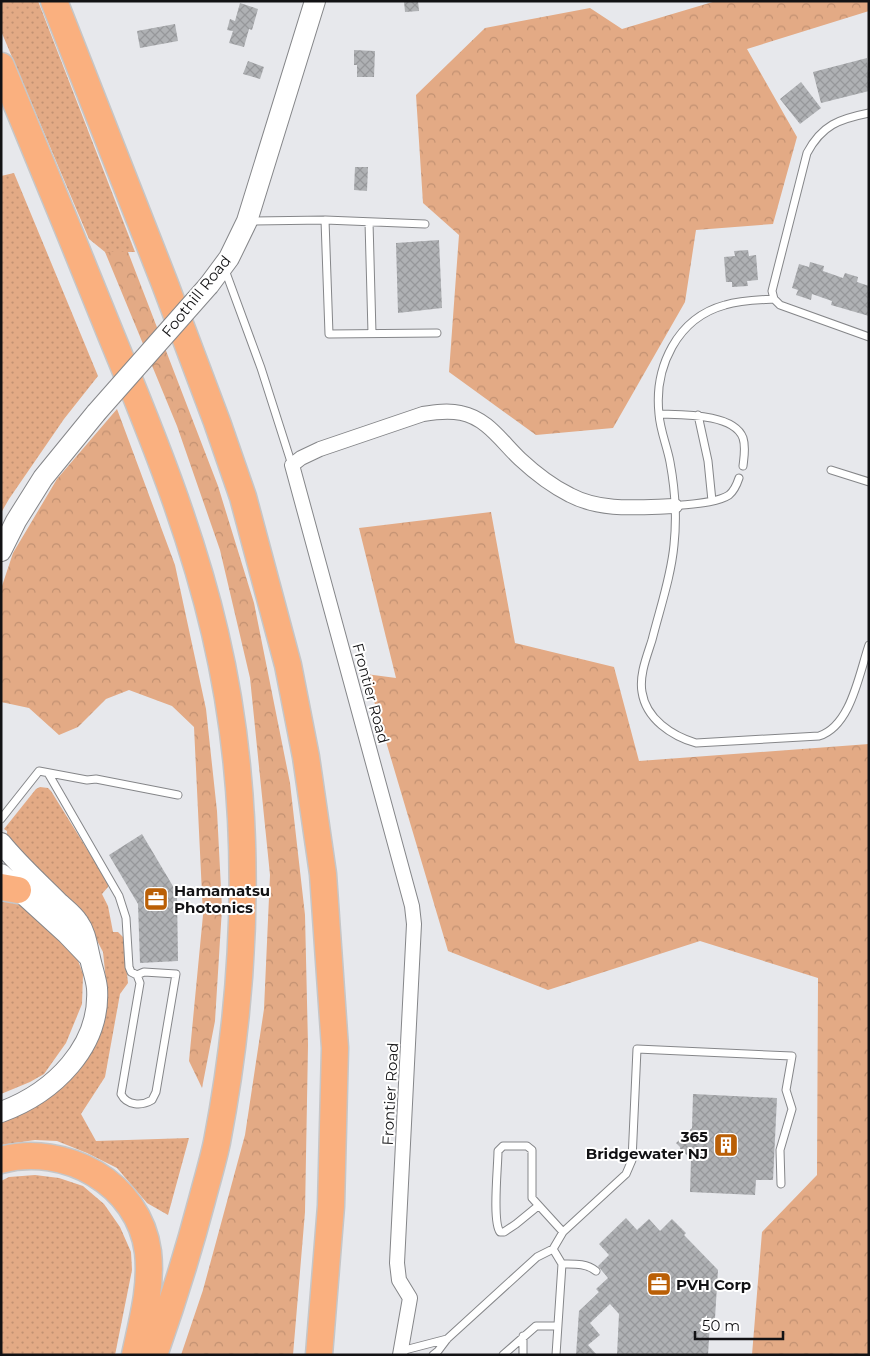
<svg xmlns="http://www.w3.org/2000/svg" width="870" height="1356" font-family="Montserrat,sans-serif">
	<defs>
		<pattern id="grass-dots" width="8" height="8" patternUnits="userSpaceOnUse" patternTransform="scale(1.25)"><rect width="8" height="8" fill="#e3aa85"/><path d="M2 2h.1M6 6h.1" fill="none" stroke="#c29172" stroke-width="1.8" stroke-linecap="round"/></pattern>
		<pattern id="forest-crowns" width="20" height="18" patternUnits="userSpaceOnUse" patternTransform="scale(1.25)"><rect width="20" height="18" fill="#e3aa85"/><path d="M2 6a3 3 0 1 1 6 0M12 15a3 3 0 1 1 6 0" fill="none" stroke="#c29172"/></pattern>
		<pattern id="building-cross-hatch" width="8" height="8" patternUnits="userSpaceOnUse" patternTransform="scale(1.25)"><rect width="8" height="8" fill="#afb1b4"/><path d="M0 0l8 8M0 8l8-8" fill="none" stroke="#96979a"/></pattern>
	</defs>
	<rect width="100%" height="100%" fill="#e7e8ec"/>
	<path fill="url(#grass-dots)" d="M1 1H38L135 252H105L89 239 1 31Z
		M14 173 98 376 64 419 9 499 1 513V176Z
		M40 787 48 788 51 791 108 883V887L102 894 108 906 113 932H118L123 937 128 983 120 994 105 1077 81 1114 96 1141 189 1138 168 1215 147 1203 117 1168 87 1153 57 1141 35 1140 1 1145V1122L18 1116 79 1071 98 1034 108 1000 103 952 91 929 14 844 7 835V831L4 829 36 789Z
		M1 896 21 899 73 947 83 974 82 1004 66 1043 44 1074 30 1082 1 1094Z
		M35 1175 59 1178 83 1186 104 1204 120 1227 131 1252 132 1270 115 1355H1V1181L9 1177Z"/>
	<path fill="url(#forest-crowns)" d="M716 1H869V11L747 49 797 137 773 224 696 230 685 302 613 428 536 435 449 372 459 235 423 203 416 95 485 28 590 8 622 29Z
		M105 252H128L218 486 254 603 290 783 305 915 308 1045 305 1212 293 1355H181L203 1290 245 1135 264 1009 270 875 250 678 220 550 177 426Z
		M117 409 175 565 206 709 217 811 222 908 215 1021 202 1088 189 1061 203 915 194 727 172 706 129 690 106 699 78 727 59 735 29 708 1 702V589L13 553 57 479Z
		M491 512 515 643 614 667 639 761 869 744V1355H752L762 1232 817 1175 818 978 700 941 548 990 448 951 366 674 396 678 359 528Z"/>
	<path fill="url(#building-cross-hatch)" d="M404 1H418L419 11 405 12Z
		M240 3 258 9 252 30 249 29 244 47 229 43 233 31 227 30 230 19 235 21Z
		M175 24 178 41 140 48 137 31Z
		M354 50 375 51 374 77H357V65H354Z
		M867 58 869 91 821 103 813 72Z
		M248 61 264 67 260 79 243 74Z
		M801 82 821 108 800 124 780 99Z
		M355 167H368L367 191 354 190Z
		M439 240 442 308 398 313 396 243Z
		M748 250 749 256 756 255 758 280 747 281 748 286 732 287V282H726L724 257 735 256 734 251Z
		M810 262 824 266 823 271 843 278 845 273 858 277 857 282 869 286V316L831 305 832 301 812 294 811 300 796 295 798 290 792 288 799 264 809 267Z
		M142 834 177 893 178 961 140 963 138 904 109 855Z
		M693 1094 777 1098 773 1180H756L755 1195 690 1192 691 1160 684 1152 680 1153V1147L676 1143 692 1128Z
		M626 1218 637 1230 649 1219 660 1231 672 1219 686 1233 684 1235 718 1270 715 1318 710 1323 708 1355H617L619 1314 610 1304 590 1323 600 1335 588 1345 597 1355H576L579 1311 599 1292 596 1289 608 1278 598 1266 609 1255 599 1244Z"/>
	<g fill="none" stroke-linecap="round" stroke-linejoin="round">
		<defs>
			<path id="lane" d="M869 113C839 119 822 125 807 153L772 291 774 299 780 305 869 337
				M325 220 425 224
				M250 221 325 220 329 334 437 333
				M369 222 372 333
				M225 270 261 368 292 465
				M774 299C758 300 741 300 725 305 677 318 654 367 659 414 660 430 667 446 670 462 675 489 677 517 674 545 671 577 660 608 652 640 647 656 639 675 642 692 646 719 672 736 696 743L819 736C851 726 859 674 869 645
				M659 414C680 415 734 413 743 438 746 447 744 457 743 466
				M698 415 708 461 712 501
				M831 470 869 482
				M675 506C690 504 717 503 729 495 734 491 737 484 739 478
				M48 773 119 896 126 918 129 967 131 972 137 975 140 983 121 1094C127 1106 142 1106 152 1100L156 1092 176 974 144 972 137 975
				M1 819 39 771 87 780 96 779 178 795
				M538 1206 516 1224 504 1232H500C492 1221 498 1167 498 1151L503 1146H527L532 1150V1198L563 1232
				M553 1249 562 1264 556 1355
				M562 1264C574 1264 586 1263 596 1271
				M401 1351 447 1339
				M433 1355 438 1351 447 1339 537 1257 553 1249 563 1232 626 1174 632 1160 637 1049 792 1056 786 1090 792 1109 780 1150 781 1184
				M503 1355 536 1326H557
				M523 1355V1336"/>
			<path id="street" d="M400 1355 410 1298 399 1280 397 1263 414 924 412 906 292 465 301 458 320 449 423 414C435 412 448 410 461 413 487 418 502 442 520 459 535 473 552 486 570 495 602 512 640 507 675 506"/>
			<path id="secondary" d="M209 285 229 258 247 221 315 1
				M1 551 16 521 43 478 96 413
				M1 843C18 864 38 882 57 901 64 908 73 914 78 922 86 933 87 946 90 958 92 968 96 978 97 988 101 1047 53 1093 1 1112
				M1 874 66 933 89 957"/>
			<path id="highway" d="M54 1 165 284 217 422 243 497 288 665 306 757 323 874 335 1048 331 1206 319 1355
				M1 66C38 156 75 245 111 335 151 432 191 530 215 633 254 799 249 975 217 1142 213 1161 207 1181 202 1200 188 1253 172 1304 154 1355
				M1 887 18 890
				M1 1160C65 1143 139 1183 148 1252 152 1287 142 1322 135 1355"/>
		</defs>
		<use href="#lane" stroke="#858689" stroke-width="9"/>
		<use href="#street" stroke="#858689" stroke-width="16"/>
		<use href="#secondary" stroke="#858689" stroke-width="22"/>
		<use href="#highway" stroke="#c6c6c7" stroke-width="29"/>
		<use href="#lane" stroke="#fff" stroke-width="7"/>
		<use href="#street" stroke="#fff" stroke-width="14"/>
		<use href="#secondary" stroke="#fff" stroke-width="20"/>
		<use href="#highway" stroke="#fab07f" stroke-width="26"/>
		<defs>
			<path id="secondary-bridge" d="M96 413 209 285"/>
		</defs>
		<use href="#secondary-bridge" stroke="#858689" stroke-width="22" stroke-linecap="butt"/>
		<use href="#secondary-bridge" stroke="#fff" stroke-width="20"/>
	</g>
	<defs>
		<symbol id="office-square" viewBox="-11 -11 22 22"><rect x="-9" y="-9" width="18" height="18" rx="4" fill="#ba5f06" stroke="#fff"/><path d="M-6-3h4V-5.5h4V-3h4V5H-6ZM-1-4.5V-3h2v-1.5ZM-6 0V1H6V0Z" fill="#fff"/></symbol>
		<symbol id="building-square" viewBox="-11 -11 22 22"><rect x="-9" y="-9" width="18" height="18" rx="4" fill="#ba5f06" stroke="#fff"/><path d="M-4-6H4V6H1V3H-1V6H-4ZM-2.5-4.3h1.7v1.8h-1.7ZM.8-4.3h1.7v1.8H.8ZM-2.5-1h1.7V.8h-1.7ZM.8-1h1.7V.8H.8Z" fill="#fff"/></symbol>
	</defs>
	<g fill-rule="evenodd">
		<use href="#office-square" x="142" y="885" width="28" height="28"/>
		<use href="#building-square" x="712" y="1131" width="28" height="28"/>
		<use href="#office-square" x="645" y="1270" width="28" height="28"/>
	</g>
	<g text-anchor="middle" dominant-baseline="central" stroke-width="4" stroke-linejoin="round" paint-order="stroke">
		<g font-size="15" fill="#121214" stroke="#fff">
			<text transform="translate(196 296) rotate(-51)">Foothill Road</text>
			<text transform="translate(371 693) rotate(75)">Frontier Road</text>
			<text transform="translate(390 1094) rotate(-87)">Frontier Road</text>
		</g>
		<g font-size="15" font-weight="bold" fill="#121214" stroke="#fff" text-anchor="start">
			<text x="174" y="890">Hamamatsu<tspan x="174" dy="17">Photonics</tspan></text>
			<text x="708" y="1136" text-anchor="end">365<tspan x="708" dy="17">Bridgewater NJ</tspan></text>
			<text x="676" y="1284">PVH Corp</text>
		</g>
	</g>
	<rect width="870" height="1356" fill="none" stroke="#121214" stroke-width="5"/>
	<path d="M695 1331v8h88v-8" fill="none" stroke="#121214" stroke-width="2.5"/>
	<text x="702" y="1331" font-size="15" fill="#121214" stroke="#ffffff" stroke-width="4" paint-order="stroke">50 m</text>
</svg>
